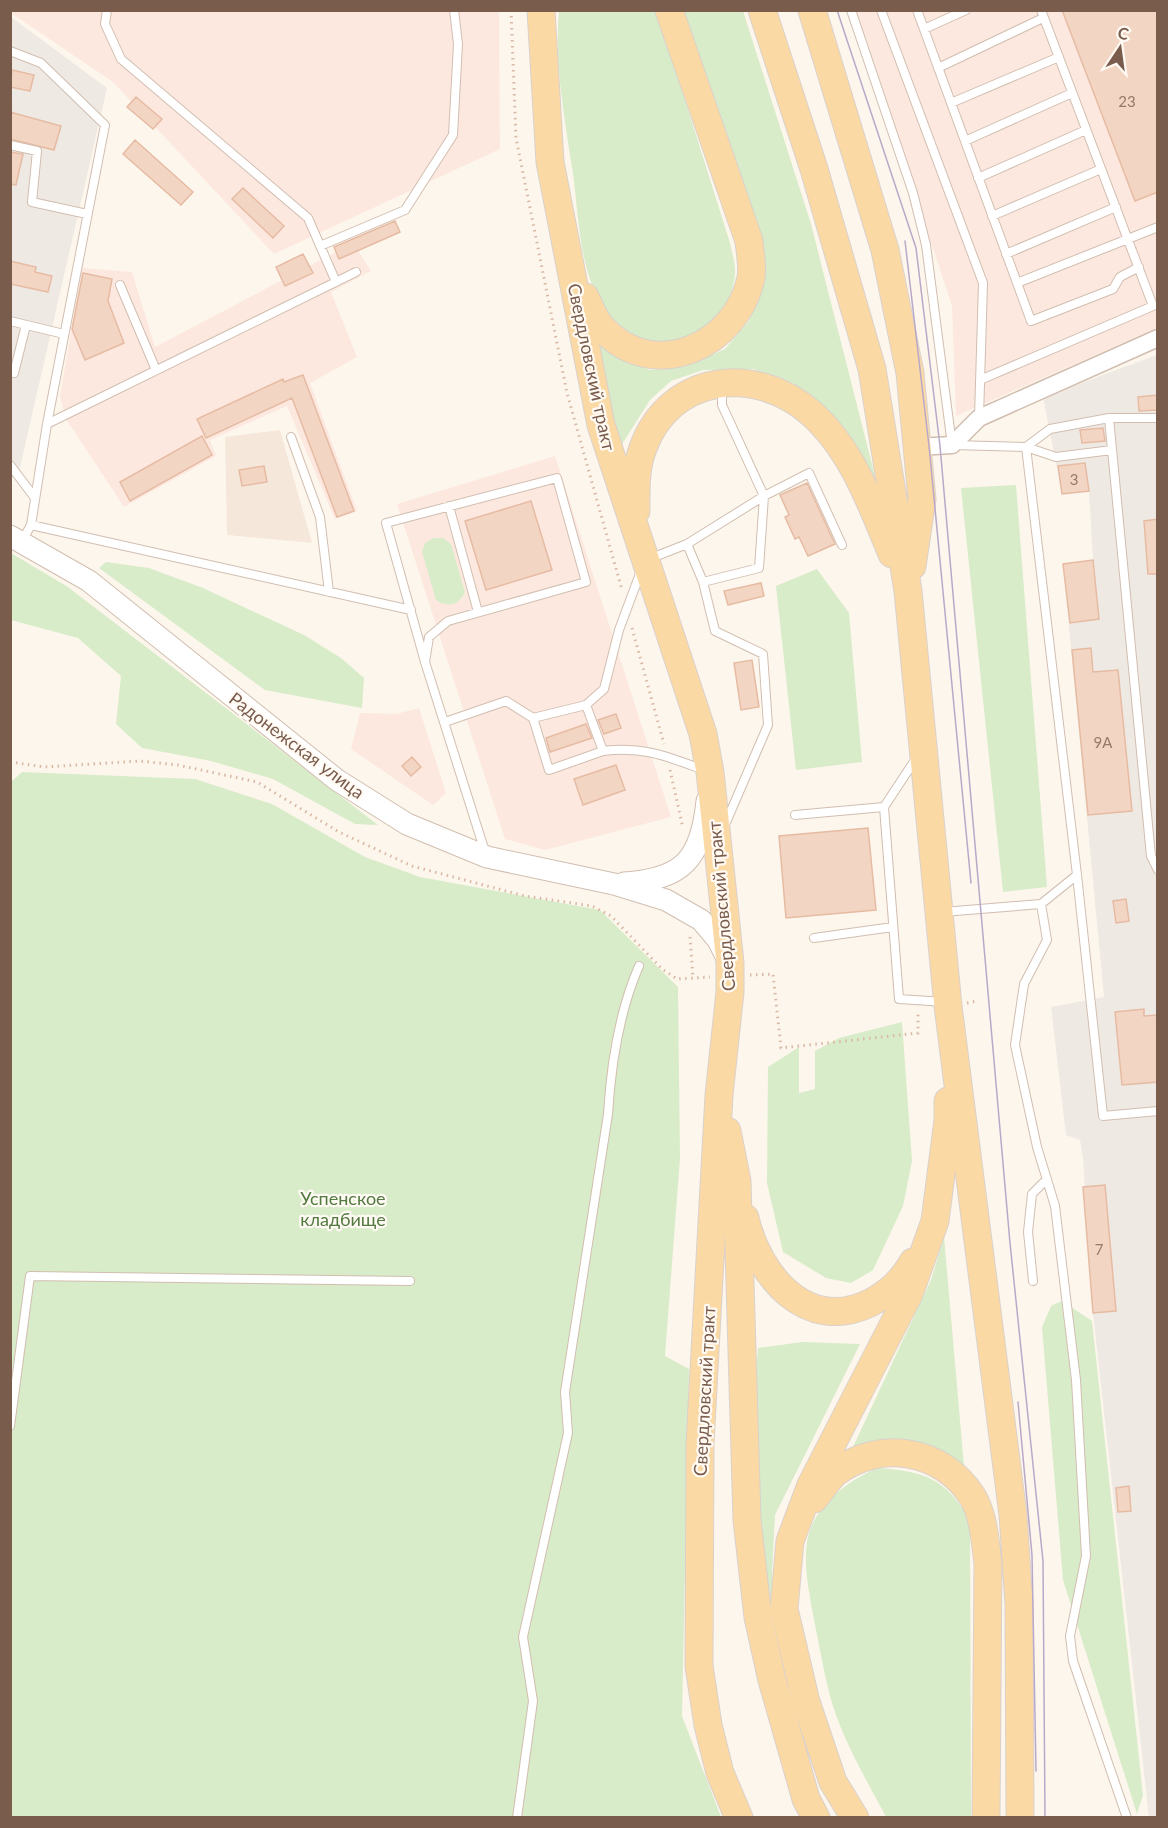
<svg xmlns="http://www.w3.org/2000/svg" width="1168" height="1828" font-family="Lato,sans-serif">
	<rect width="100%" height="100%" fill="#fdf6ec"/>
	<path fill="#f5e8da" d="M280 430 312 543 227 535 225 437Z"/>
	<path fill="#fde8e0" d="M10 11H499L500 149 274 254 113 82 11 13Z
		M855 11H1157V328L956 416 952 306Z
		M353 243 371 271 331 292 357 357 310 383 357 511 335 519 287 406 210 440 216 456 124 507 66 419 60 396 82 268 132 272 155 347Z
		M555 456 671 817 545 850 505 839 397 504Z
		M419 708 446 793 433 805 351 749 360 713 396 714Z"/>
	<path fill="#efe9e4" d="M11 17 107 88 18 476 11 475Z
		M1157 355V1817H1149L1093 1313 1083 1158 1080 1140 1066 1135 1051 1007 1104 997 1063 564 1093 560 1089 491 1062 494 1043 397Z"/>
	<path fill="#d8ecc9" d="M559 11H657L730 243C732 253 736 265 735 275 728 342 644 368 605 310 579 272 579 218 573 174 565 121 554 64 559 11Z
		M677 11H743L811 224 878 488 837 424 793 383 753 369 703 370 671 381 650 400 619 449 604 384 599 343 618 358 650 370 687 366 725 349 749 321 759 282Z
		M1016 485 1047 887 1003 892 961 488Z
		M433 538H443L451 544 465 592C459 605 448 608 436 600L422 552 425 543Z
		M11 553 68 587 378 825 355 824 273 779 211 761 142 748 116 724 121 676 78 638 11 620Z
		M106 562 149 568 203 588 304 635 341 658 364 678 362 708 265 690 99 568Z
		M817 569 849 613 862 762 796 770 776 586Z
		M22 772 195 779 272 804 365 857 420 877 600 910 678 987 680 1158 665 1356 689 1369 682 1716 721 1817H11L10 783Z
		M902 1022 912 1161 903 1206 873 1270 851 1283 826 1278 783 1252 767 1183 768 1067 799 1047V1093L815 1089V1051L839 1038Z
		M944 1237 964 1466C919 1435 905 1436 853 1447L931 1280Z
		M1062 1301 1092 1321 1143 1795 1137 1814 1063 1580 1042 1327 1051 1306Z
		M802 1342 860 1344 775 1515 772 1572 775 1616 771 1617C761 1528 750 1437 758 1348Z
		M877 1468C923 1471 947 1478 970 1521L971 1817H886C865 1777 840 1736 829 1692 823 1668 819 1644 814 1620 810 1596 803 1567 807 1542 813 1506 846 1482 877 1468Z"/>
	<path fill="#f3d5c3" stroke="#e6bba3" stroke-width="1.5" d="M1062 10H1158V192L1135 201Z
		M12 70 34 75 30 91 10 87Z
		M136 97 162 119 153 129 127 107Z
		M10 112 61 126 54 150 10 139Z
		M135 140 193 192 181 205 123 154Z
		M10 152 23 154 16 185 10 184Z
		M243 188 284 226 273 238 232 199Z
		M395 221 400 232 339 259 334 247Z
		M303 254 313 273 285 286 276 267Z
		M10 261 36 267 35 272 52 276 48 292 10 284Z
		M83 273 112 279 108 301 124 343 85 360 72 329Z
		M303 375 354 511 337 517 292 398 206 438 197 419 283 379 284 382Z
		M1158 395V410L1139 411 1138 397Z
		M1103 428 1105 441 1082 443 1080 430Z
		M202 436 212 455 130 501 120 482Z
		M1085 463 1089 491 1062 494 1058 466Z
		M264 466 267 482 242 486 239 470Z
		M807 483 835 544 808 556 799 537 795 539 785 517 789 515 780 495Z
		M531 501 552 570 486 590 465 521Z
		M1158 519V574H1148L1144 521Z
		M1093 560 1099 619 1070 623 1063 564Z
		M761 583 764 596 728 605 724 591Z
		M1091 648 1093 672 1118 670 1132 811 1088 815 1072 650Z
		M752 660 759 707 741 710 734 663Z
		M616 714 621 728 604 734 598 720Z
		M586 724 592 738 550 752 546 738Z
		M412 757 421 767 411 776 402 766Z
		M616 765 625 790 583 805 574 779Z
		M868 828 876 910 786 918 779 836Z
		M1126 899 1129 921 1116 923 1113 901Z
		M1144 1009V1016L1158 1015V1082L1122 1085 1115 1012Z
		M1105 1185 1116 1311 1093 1313 1083 1187Z
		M1129 1486 1131 1511 1118 1512 1116 1488Z"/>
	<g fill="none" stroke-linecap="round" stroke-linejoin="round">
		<defs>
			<path id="service" d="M107 10 105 24 121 59 308 218 336 282
				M851 10 913 193 926 245 952 445 1026 447 1056 457 1112 450
				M881 10 983 283 979 417
				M917 10 1031 321 1113 289 1120 277 1139 267
				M924 29 966 10
				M10 51 41 63 105 125 47 424 31 525 22 541
				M938 68 1043 18
				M951 103 1059 57
				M965 141 1072 93
				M10 145 37 151 32 202 87 214
				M978 178 1086 130
				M992 216 1101 169
				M320 246 405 210 453 135 458 44 454 10
				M1006 254 1116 207
				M1017 283 1158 227
				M120 285 156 370
				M10 321 64 334
				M14 373 26 325
				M980 380 1153 306 1041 10
				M1109 418 1151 856 1158 870
				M47 424 356 272
				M291 437 320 517 329 592
				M1026 447 1050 429 1109 418H1158
				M10 465 35 498
				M449 506 478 612
				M31 525 411 610
				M687 544 764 496 722 405V388
				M649 559 687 544 703 582 715 631 763 654 768 725 724 827
				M641 571 619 630 604 689 586 705 603 751C643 746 666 756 704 770
				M703 582 759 568 764 496 809 473 842 545
				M425 662 429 637 448 621 586 582 557 478 386 523 425 662 486 855
				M533 718 549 770 603 751
				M445 722 506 701 533 718 586 705
				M917 757 884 807 899 999 945 1002
				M795 815 884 807
				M1077 875 1103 1116 1158 1111
				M1041 904 1047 940 1024 984 1015 1045 1037 1147 1055 1206 1076 1380 1086 1556 1070 1636 1073 1661 1127 1818
				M943 912 1041 904 1077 875 1026 447
				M814 938 893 927
				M1033 1281 1028 1232 1032 1194 1047 1179
				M10 1426 30 1276 410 1281
				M517 1818 533 1701 523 1637 568 1433 565 1392 608 1114C611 1064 619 1012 639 966"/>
			<path id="minor" d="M917 447 952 445 979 418 1158 338"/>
			<path id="tertiary" d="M10 536 89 581 337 780 407 824 487 857 614 884 666 900 701 920 718 940 728 960
				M624 883C683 879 701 860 707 801"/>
			<path id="primary" d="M541 10 550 162 601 425 703 734 710 772 730 963V992L719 1095 700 1443 699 1666 708 1725 720 1773 739 1818
				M762 10 814 169 872 369 908 591 948 1006 1013 1515 1019 1604 1020 1818
				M812 10 885 250 910 373 922 499 912 566
				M585 297C590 307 595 321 603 329 655 384 737 345 751 278 753 267 750 252 749 241L669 10
				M636 511C636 490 635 469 643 448 670 374 755 364 811 413 852 449 872 506 892 554
				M727 1131 737 1181 747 1520 758 1617 772 1680 806 1799 816 1818
				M745 1218C758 1275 806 1334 870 1303 888 1294 903 1280 913 1262
				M814 1499C821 1491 827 1480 835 1473 879 1439 942 1449 972 1496 984 1515 985 1542 988 1563L986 1818
				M855 1818 833 1782 806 1702 784 1609 790 1541 811 1485 909 1294 935 1221 948 1120V1101"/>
		</defs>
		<use href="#service" stroke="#d1beb0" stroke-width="10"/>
		<use href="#minor" stroke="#d1beb0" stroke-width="19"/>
		<use href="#tertiary" stroke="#d1beb0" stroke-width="23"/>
		<use href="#primary" stroke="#dad1cd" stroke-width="29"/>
		<path stroke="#d9b8a5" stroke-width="3" stroke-dasharray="1.5 4.5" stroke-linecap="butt" d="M511 10 516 138 567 393 622 590
			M632 628 664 744
			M10 762 45 767 139 761 178 765 257 782 339 832 412 866 525 896 592 906 611 916 662 969 677 979 710 977
			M670 770 683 828
			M690 937 693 978
			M750 975 773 974 781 1048 918 1033V1012
			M967 1003 977 1001"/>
		<use href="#service" stroke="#fff" stroke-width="8"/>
		<use href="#minor" stroke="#fff" stroke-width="16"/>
		<use href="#tertiary" stroke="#fff" stroke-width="21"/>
		<use href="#primary" stroke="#fbd9a5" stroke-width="27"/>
		<path stroke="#b9a8c9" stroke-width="1.5" d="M837 10 916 248 940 446 1010 1243 1043 1561 1045 1818
			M905 241 929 446 971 883
			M1018 1402 1032 1555 1036 1771"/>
	</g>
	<g text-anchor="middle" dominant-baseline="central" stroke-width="4.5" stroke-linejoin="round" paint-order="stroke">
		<g font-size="15" fill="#987a6a">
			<text x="1127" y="101">23</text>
			<text x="1074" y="479">3</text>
			<text x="1103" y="742">9А</text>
			<text x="1099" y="1249">7</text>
		</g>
		<g font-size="18" fill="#7a5c4d" stroke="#fffaf3">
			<text transform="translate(592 367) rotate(78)">Свердловский тракт</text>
			<text transform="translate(297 745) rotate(37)">Радонежская улица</text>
			<text transform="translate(721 906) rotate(-95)">Свердловский тракт</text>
			<text transform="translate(704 1391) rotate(-87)">Свердловский тракт</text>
		</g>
		<g font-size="18" fill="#537a41" stroke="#fffaf3">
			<text x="343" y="1198">Успенское<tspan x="343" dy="21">кладбище</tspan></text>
		</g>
	</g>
	<rect width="1168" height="1828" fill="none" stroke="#7a5c4d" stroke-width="24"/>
	<g transform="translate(1120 48) rotate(13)" stroke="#fffaf3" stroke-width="4.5" paint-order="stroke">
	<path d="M0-4.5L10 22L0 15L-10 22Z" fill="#7a5c4d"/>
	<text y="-9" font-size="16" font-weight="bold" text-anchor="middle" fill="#7a5c4d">С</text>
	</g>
</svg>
